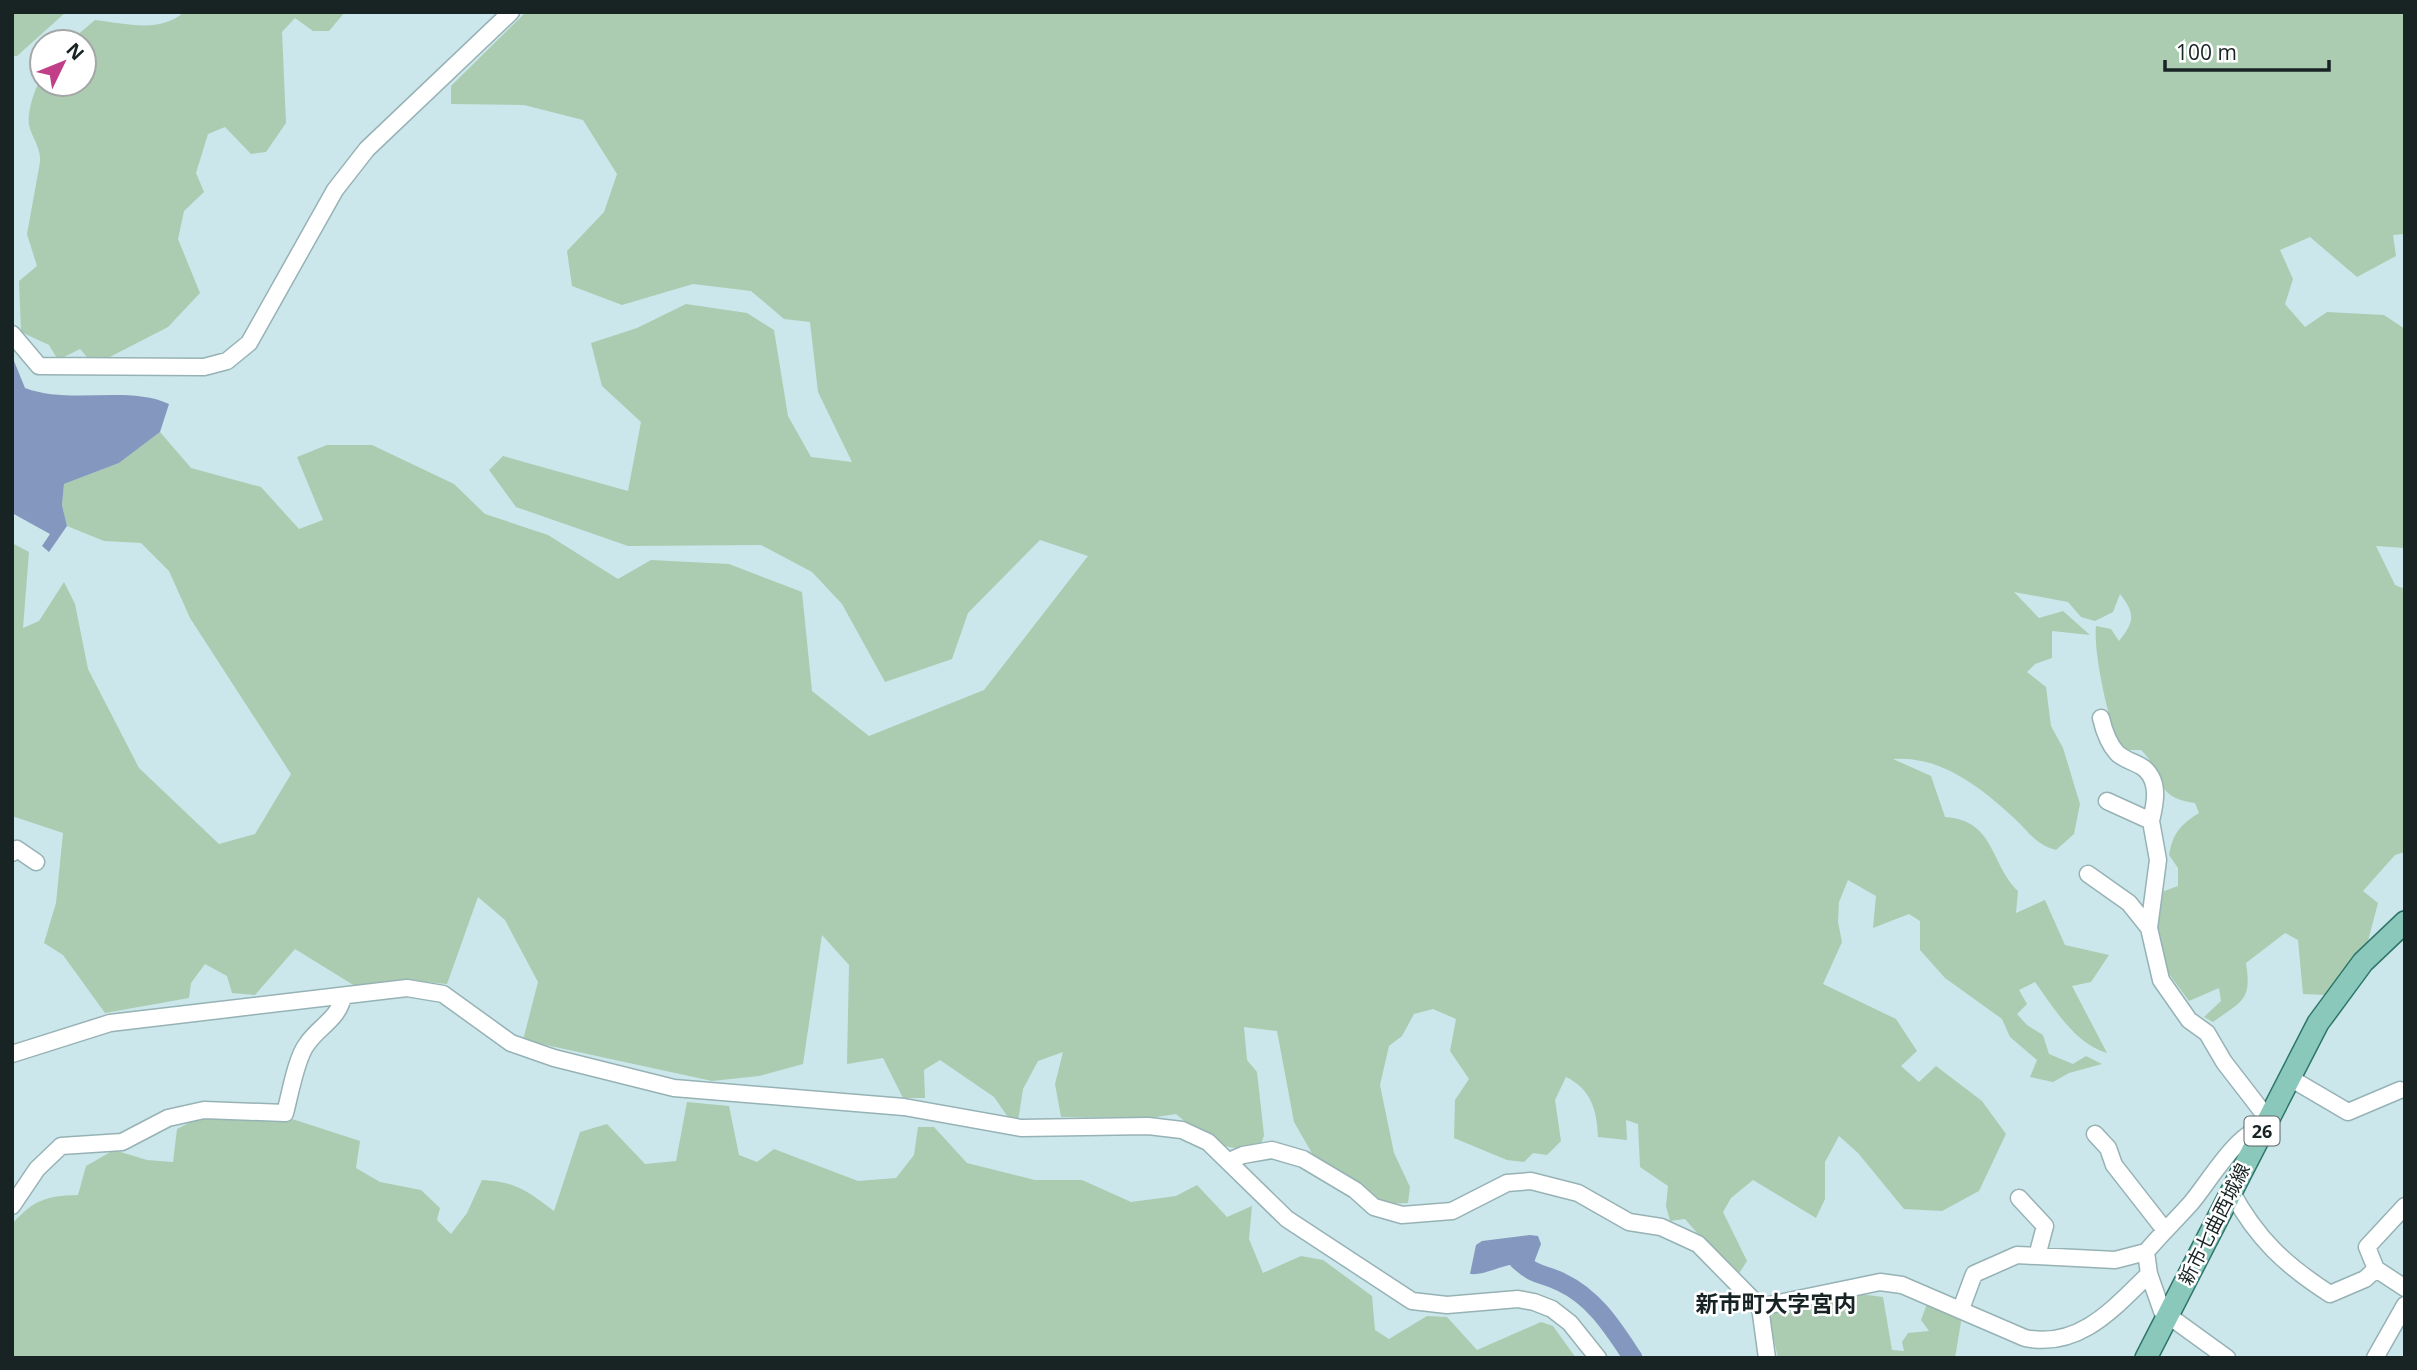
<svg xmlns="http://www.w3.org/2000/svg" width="2417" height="1370" font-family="'Open Sans','Noto Sans JP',sans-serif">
	<rect width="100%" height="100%" fill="#cbe7eb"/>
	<path fill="#abccb0" d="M12 12H66L17 56H12Z
		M184 12H345L329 31H313L295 18 282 32 286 123 266 152 251 154 225 127 208 134 196 173 204 192 184 211 178 239 200 293 168 327 104 360 87 357 80 349 58 360 49 345 21 332 19 281 37 266 27 234 40 162C41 147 32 138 29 125 27 112 35 87 42 77V84H84V42H69L95 20C123 23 160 34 184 12Z
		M526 12H2405V234L2393 235 2396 256 2357 277 2310 237 2280 250 2293 279 2285 304 2305 327 2327 312 2384 315 2405 329V548L2376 546 2395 585 2405 589V852L2395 855 2363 891 2378 903 2368 941 2326 995 2303 994 2298 940 2285 933 2246 963C2252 1001 2242 1001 2213 1022L2204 1017 2221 1001 2219 988 2189 1001 2166 970 2152 912 2159 893 2178 886V868L2169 855C2173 833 2180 825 2199 813L2195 803C2152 798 2166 774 2141 750H2122C2109 727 2093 652 2096 626L2111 629 2119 641C2134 622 2136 614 2120 594L2113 612 2095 621 2081 617 2068 602 2014 592 2039 618 2063 611 2090 635 2052 631V658L2035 664 2027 672 2046 687 2051 726 2063 748 2080 804 2074 834 2056 850C2036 845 2030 833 2015 819 1982 788 1940 755 1893 759L1931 776 1945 817C1995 820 1990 864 2018 891L2016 913 2045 900 2065 945 2109 955 2091 982 2072 986 2107 1053C2075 1044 2054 1008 2035 982L2019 990 2027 1004 2017 1014 2027 1025 2043 1035 2049 1054 2073 1064 2086 1056 2102 1064 2069 1073 2053 1082 2030 1077 2037 1060 2010 1037 2002 1019 1945 978 1920 950V921L1909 914 1873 928 1876 896 1848 880 1839 902 1838 922 1842 942 1823 984 1896 1019 1917 1051 1901 1066 1919 1082 1936 1066 1982 1101 2006 1134 1979 1191 1942 1211 1904 1209 1858 1153 1839 1136 1825 1162V1199L1816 1218 1753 1180 1731 1198 1723 1212 1747 1261 1736 1278 1685 1219 1670 1221 1666 1206 1668 1186 1640 1167 1638 1124 1626 1120 1627 1140 1598 1137C1597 1110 1591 1089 1566 1077L1555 1100 1561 1141 1547 1155 1533 1153 1524 1162 1507 1160 1454 1138 1455 1100 1469 1079 1450 1051 1456 1019 1433 1009 1414 1014 1402 1036 1389 1046 1380 1085 1394 1153 1410 1187 1408 1203 1381 1204 1317 1162 1294 1122 1277 1031 1244 1027 1247 1060 1257 1072 1264 1135 1261 1145C1224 1156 1204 1137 1176 1114L1150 1118 1061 1117 1055 1084 1063 1052 1038 1061 1023 1089 1018 1121 1010 1120 994 1097 940 1060 924 1070 925 1098H903L883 1058 847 1064 849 965 822 935 803 1064 759 1076 712 1081 523 1040 538 982 505 920 478 897 447 984 404 980 355 986 295 949 255 995 232 993 227 976 205 964 191 983 189 998 105 1013 63 955 44 943 56 903 63 833 12 816V543L29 552 23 628 39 621 64 582 75 604 88 669 139 768 219 844 255 834 291 774 190 618 169 571 141 543 104 541 67 526 62 505 64 484 119 463 160 432 191 468 261 487 299 529 323 520 297 457 327 445H372L454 484 485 514 548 535 618 579 651 560 729 564 802 592 812 691 869 736 984 690 1088 556 1040 540 968 613 952 659 885 682 842 604 812 572 761 545 628 546 516 507 489 470 503 456 628 491 641 422 602 386 591 343 637 328 686 304 747 313 774 330 788 416 811 457 852 462 818 392 810 322 784 319 751 291 693 284 622 305 572 286 567 251 604 212 617 174 583 120 524 105 451 104V86Z
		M687 1102 729 1106 739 1155 757 1162 774 1149 858 1181 896 1178 914 1155 918 1127H934L967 1163 1035 1180H1082L1131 1202 1176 1196 1197 1185 1227 1217 1252 1206 1249 1239 1263 1273 1301 1256 1323 1260 1372 1296 1375 1330 1389 1339 1427 1316 1447 1317 1477 1350 1541 1322 1553 1326 1576 1358H12V1224C34 1200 45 1196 78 1195L86 1166 114 1150 147 1160 173 1162 177 1129 202 1116 286 1117 360 1141 356 1168 380 1182 421 1190 440 1208 437 1220 451 1234 467 1213 482 1180C517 1182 527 1191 554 1211L580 1132 607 1124 645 1164 676 1161Z
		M1852 1293 1883 1297 1892 1350 1904 1351 1902 1342 1908 1333 1929 1331 1921 1320 1928 1301 1962 1316 1955 1358H1778L1768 1315 1772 1310Z"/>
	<path fill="#8497be" d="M12 356 25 388C70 405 128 385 169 404L160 432 119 463 64 484 62 505 67 526 49 552 42 546 50 534 12 513Z
		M1530 1235 1538 1236 1541 1244 1533 1265C1507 1259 1489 1276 1470 1274L1476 1245 1482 1241Z"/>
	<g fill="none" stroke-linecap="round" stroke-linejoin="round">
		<path stroke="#8497be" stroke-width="19" d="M1518 1260C1538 1278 1541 1272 1561 1282 1595 1298 1613 1328 1633 1358"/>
		<defs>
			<path id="minor" d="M12 334 39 366 204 367 227 361 249 343 335 190 367 149 511 12
				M2101 718C2104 731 2108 743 2117 753 2125 761 2137 762 2145 769 2160 783 2155 804 2151 821
				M2107 801 2151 821 2158 860 2149 928 2161 980 2189 1020 2207 1033 2224 1062 2268 1119
				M12 853 17 849 36 862
				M2088 874 2129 903 2149 928
				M12 1054 110 1023 407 988 443 994 511 1043 554 1058 674 1088 904 1107 1021 1128 1148 1126 1182 1130 1208 1142 1287 1219 1412 1301 1447 1305 1518 1299 1534 1302 1552 1309 1570 1323 1598 1358
				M2290 1078 2348 1112 2400 1090
				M2095 1134 2108 1148 2114 1165 2164 1229
				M1229 1161 1243 1155 1272 1150 1303 1159 1355 1190 1374 1207 1402 1215 1452 1211 1507 1183 1531 1181 1578 1193 1629 1222 1661 1227 1698 1244 1760 1307 1767 1358
				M2231 1191C2257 1239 2285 1265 2330 1294L2365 1279 2376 1269
				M2019 1198 2045 1226 2037 1256
				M12 1206 37 1169 61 1146 122 1142 168 1118 204 1110 285 1113C290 1095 296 1058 307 1044 319 1026 339 1019 343 996
				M2405 1206 2367 1247 2376 1269 2405 1288
				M1760 1307 1880 1282 1902 1285 2025 1338C2079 1349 2113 1309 2149 1274
				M1961 1309 1974 1274 2017 1255 2115 1260 2146 1252
				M2227 1358 2162 1311 2149 1274 2146 1252C2160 1235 2176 1220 2191 1203 2207 1185 2238 1130 2263 1129
				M2375 1358 2405 1305"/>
			<path id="major" d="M2146 1358 2318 1023 2363 962 2405 922"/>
		</defs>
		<use href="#minor" stroke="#97b2b5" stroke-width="19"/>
		<use href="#major" stroke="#2e7669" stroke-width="24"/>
		<use href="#minor" stroke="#fff" stroke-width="16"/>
		<use href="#major" stroke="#89c8bb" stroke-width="21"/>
	</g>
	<g text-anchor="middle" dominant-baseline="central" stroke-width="5" stroke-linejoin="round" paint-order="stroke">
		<rect fill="#fff" stroke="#5d6566" stroke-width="2" x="2244.5" y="1116.5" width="35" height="29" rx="5"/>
		<g font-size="18" font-weight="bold" fill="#182324">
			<text x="2262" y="1131">26</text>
		</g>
		<g font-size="19" fill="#182324" stroke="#fff">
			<text transform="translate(2214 1224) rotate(-63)">新市七曲西城線</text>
		</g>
		<g font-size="23" font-weight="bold" fill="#182324" stroke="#fff">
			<text x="1776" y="1303">新市町大字宮内</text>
		</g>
	</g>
	<rect width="2417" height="1370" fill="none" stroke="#182324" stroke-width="28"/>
	<g transform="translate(63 63) rotate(47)"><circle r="33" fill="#ffffff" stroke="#a3a7a7" stroke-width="2"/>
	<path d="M0-5L12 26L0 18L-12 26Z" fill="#c03f88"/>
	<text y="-10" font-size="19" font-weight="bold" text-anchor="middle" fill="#182324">N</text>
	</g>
	<path d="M2165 60v10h164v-10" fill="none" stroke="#182324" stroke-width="3.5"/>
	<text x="2176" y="60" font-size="21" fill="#182324" stroke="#ffffff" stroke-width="5" paint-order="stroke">100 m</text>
</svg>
